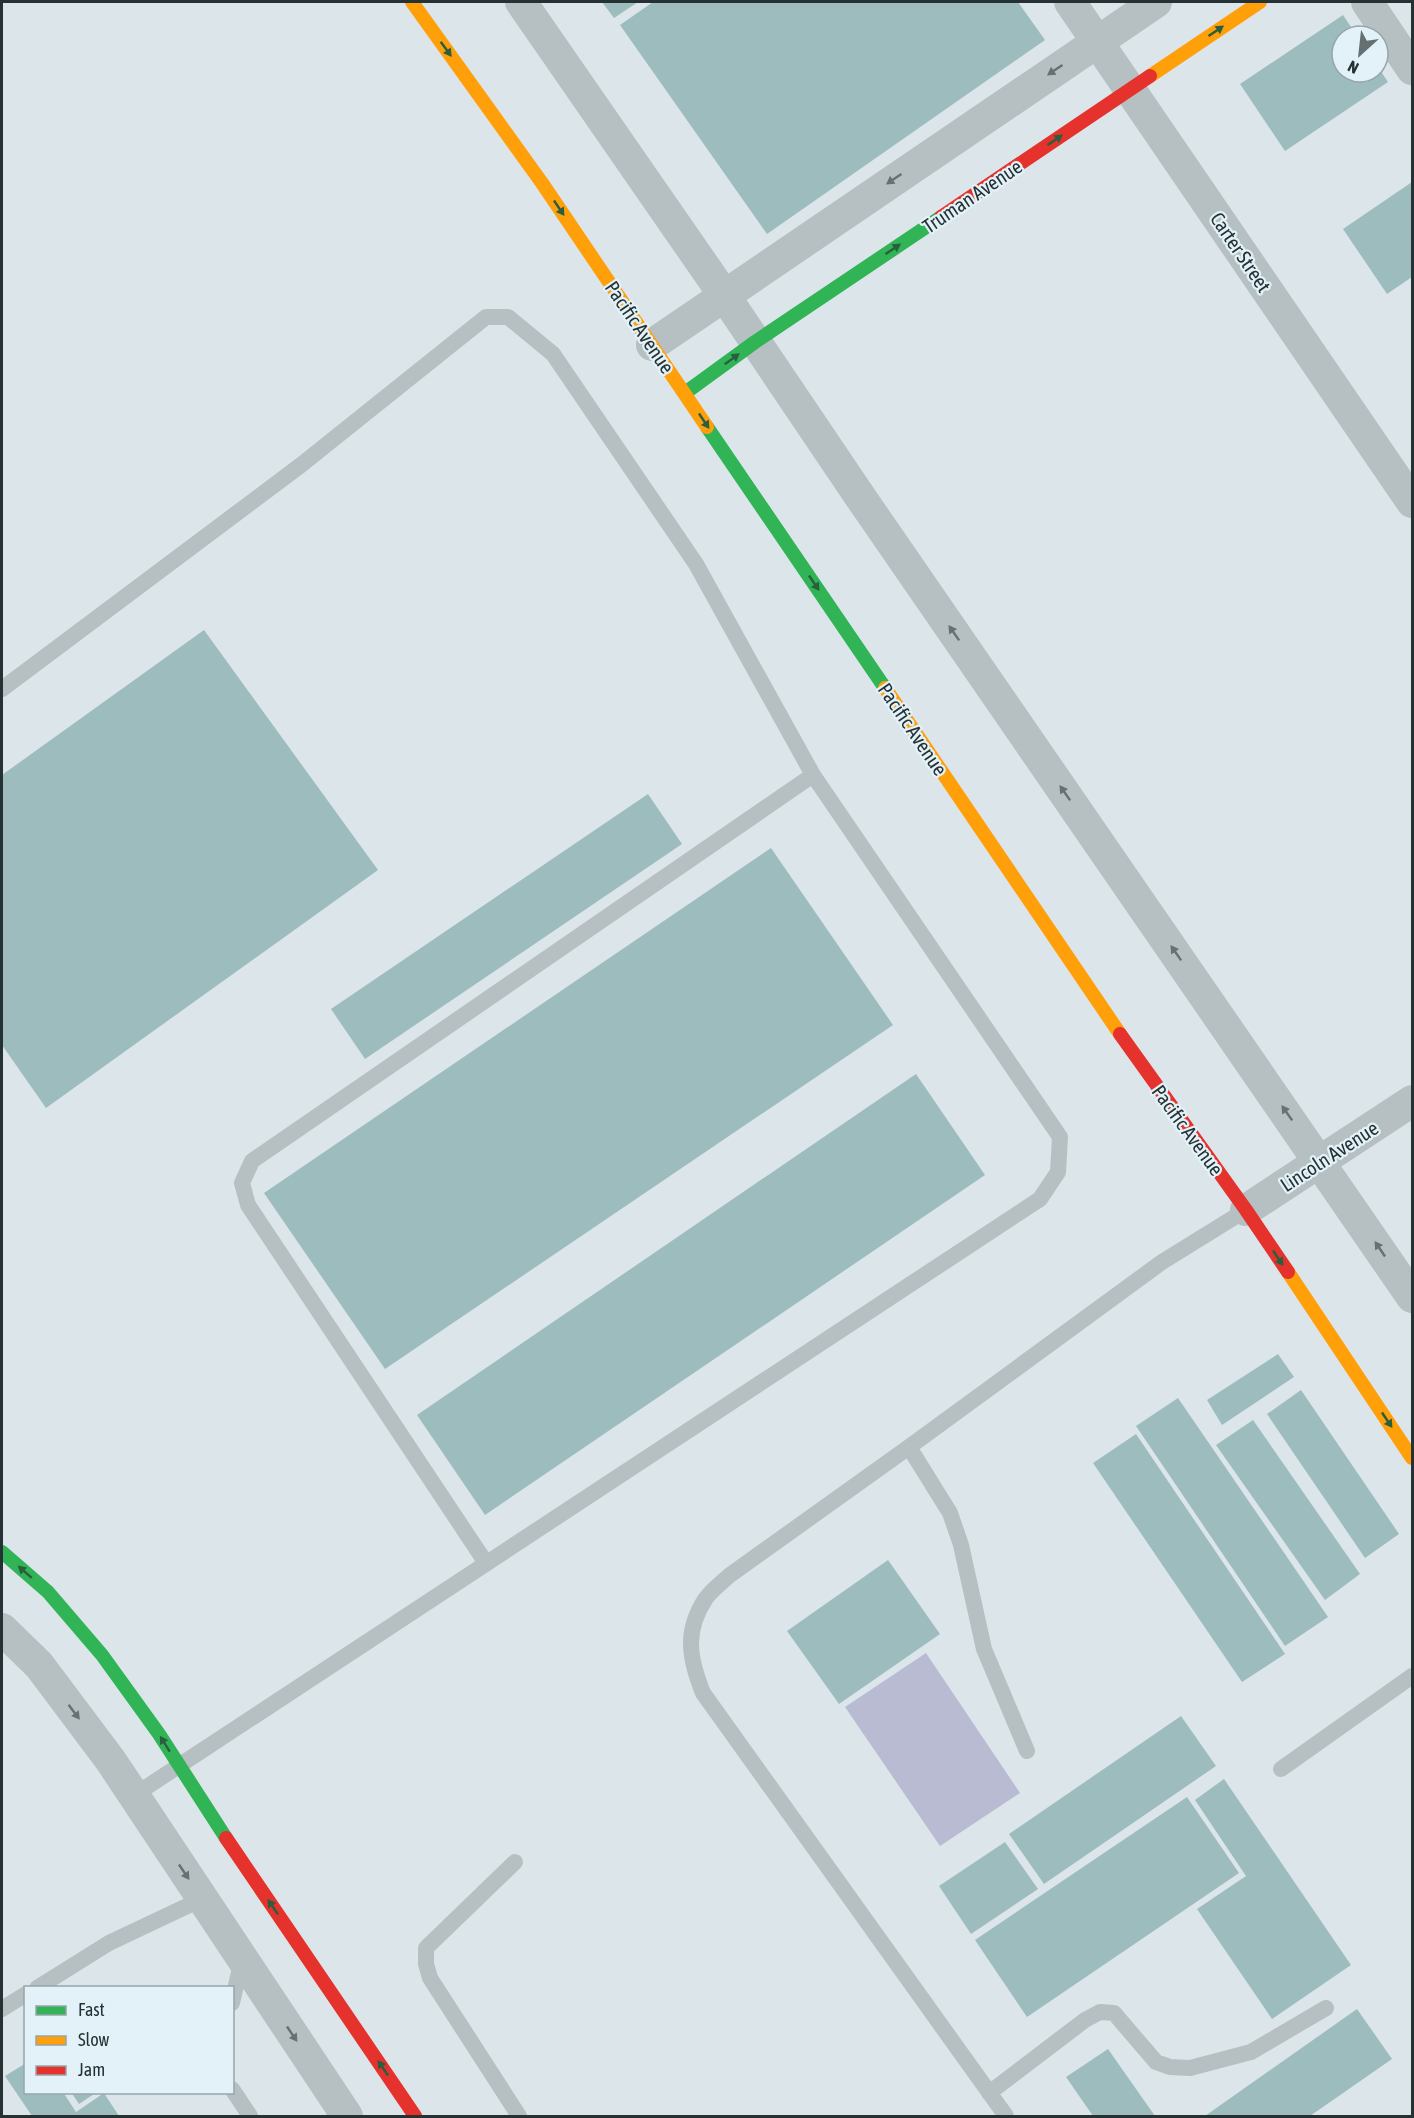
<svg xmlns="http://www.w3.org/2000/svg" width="1414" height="2118" font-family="'Asap Condensed',sans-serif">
	<rect width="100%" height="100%" fill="#dce6ea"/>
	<path fill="#b8bbd2" d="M926 1653 1020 1793 940 1846 845 1707Z"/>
	<path fill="#9dbcbd" d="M602 2H638L614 18Z
		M653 2H1018L1045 40 767 234 620 25Z
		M1343 15 1357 36H1342V72H1378V67L1388 82 1285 151 1240 84Z
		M1412 182V277L1387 294 1343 229Z
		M204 630 378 870 46 1108 2 1045V775Z
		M648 794 682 844 365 1059 331 1009Z
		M771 848 893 1025 385 1369 264 1193Z
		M916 1074 985 1175 485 1515 417 1415Z
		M1278 1354 1294 1377 1222 1425 1207 1400Z
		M1301 1390 1399 1534 1365 1558 1267 1414Z
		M1178 1398 1328 1617 1285 1646 1136 1426Z
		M1253 1420 1360 1574 1325 1600 1216 1445Z
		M1136 1434 1285 1654 1242 1682 1093 1463Z
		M888 1560 940 1634 839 1704 787 1631Z
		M1181 1716 1216 1766 1044 1884 1009 1834Z
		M1224 1779 1351 1965 1272 2019 1197 1909 1246 1876 1195 1800Z
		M1187 1797 1239 1873 1027 2017 975 1940Z
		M1005 1842 1038 1889 971 1934 939 1886Z
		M1357 2009 1392 2059 1310 2116H1205Z
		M1108 2049 1155 2116H1093L1066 2077Z
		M26 2063V2092H63L76 2112 104 2093 119 2116H32L5 2076Z
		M71 2092H97L79 2104Z"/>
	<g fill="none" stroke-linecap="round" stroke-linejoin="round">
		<path stroke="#b6c0c2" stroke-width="16" d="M2 689 301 465 486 317H508L553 354 696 564 813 775 1060 1137 1058 1172 1040 1199 133 1796
			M909 1447 950 1513 961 1545 984 1649 1027 1751
			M486 1563 248 1205 242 1183 252 1161 813 775
			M1281 1769 1412 1676
			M515 1862 426 1948V1964L430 1978 519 2116
			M37 1988 109 1943 202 1899
			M232 2003 242 1959
			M2 2009 26 1994
			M232 2089 250 2116
			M989 2093 1085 2020 1100 2012 1114 2013 1156 2062 1170 2067 1190 2068 1251 2052 1326 2008
			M1006 2116 703 1693C689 1658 684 1631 706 1598 712 1590 722 1582 730 1575L909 1447 1162 1262 1246 1210"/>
		<path stroke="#b6c0c2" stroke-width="32" d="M521 2 724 295 861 498 1412 1297
			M1070 2 1412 502
			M1367 2 1412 69
			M652 345 1156 2
			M1246 1210 1412 1101
			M2 1629 39 1665 111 1761 347 2116"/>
		<path stroke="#30b455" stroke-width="14" d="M685 393 755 342 941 217
			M707 427 885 688
			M2 1552 48 1592 102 1655 159 1734 226 1838"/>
		<path stroke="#ff9f0a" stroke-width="14" d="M412 2 542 183 707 427
			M1150 76 1260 2
			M885 688 1120 1034
			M1288 1272 1412 1458"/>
		<path stroke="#e5322d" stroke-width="14" d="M941 217 1150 76
			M1120 1034 1246 1210 1288 1272
			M226 1838 415 2116"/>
	</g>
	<defs><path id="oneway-solid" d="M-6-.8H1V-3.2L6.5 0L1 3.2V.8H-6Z" transform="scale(1.5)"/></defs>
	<g fill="#295f3e">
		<use href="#oneway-solid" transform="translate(1216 31) rotate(-34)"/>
		<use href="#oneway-solid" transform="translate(446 49) rotate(54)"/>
		<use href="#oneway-solid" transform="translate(1055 140) rotate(-34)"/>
		<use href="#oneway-solid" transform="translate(559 208) rotate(56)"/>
		<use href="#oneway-solid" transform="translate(893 249) rotate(-34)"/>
		<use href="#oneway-solid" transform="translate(732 359) rotate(-36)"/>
		<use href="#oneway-solid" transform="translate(704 421) rotate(56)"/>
		<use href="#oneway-solid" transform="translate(814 583) rotate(56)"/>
		<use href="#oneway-solid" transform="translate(1278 1258) rotate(56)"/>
		<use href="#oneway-solid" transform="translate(1387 1420) rotate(56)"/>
		<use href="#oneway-solid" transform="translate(25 1572) rotate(-139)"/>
		<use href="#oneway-solid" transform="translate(165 1744) rotate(-122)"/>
		<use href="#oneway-solid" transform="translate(273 1907) rotate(-124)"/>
		<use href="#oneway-solid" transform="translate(383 2068) rotate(-124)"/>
	</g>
	<g fill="#667173">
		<use href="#oneway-solid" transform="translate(1055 70) rotate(146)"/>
		<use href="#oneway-solid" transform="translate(894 179) rotate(146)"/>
		<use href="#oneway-solid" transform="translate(954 633) rotate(-125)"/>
		<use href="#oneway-solid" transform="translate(1065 793) rotate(-125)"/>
		<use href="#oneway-solid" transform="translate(1176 953) rotate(-125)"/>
		<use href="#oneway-solid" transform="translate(1287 1113) rotate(-125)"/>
		<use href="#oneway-solid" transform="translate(1380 1249) rotate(-124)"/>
		<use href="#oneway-solid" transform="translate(74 1712) rotate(53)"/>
		<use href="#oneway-solid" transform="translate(184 1872) rotate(56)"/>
		<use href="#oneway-solid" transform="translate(292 2034) rotate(56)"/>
	</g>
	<g text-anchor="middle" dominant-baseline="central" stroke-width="4.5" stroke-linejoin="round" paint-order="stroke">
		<g font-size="20" fill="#253132" stroke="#e2f2f8">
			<text transform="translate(972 196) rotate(-34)">Truman Avenue</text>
			<text transform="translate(1241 252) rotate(56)">Carter Street</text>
			<text transform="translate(640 327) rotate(56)">Pacific Avenue</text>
			<text transform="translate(913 729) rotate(56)">Pacific Avenue</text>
			<text transform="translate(1188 1130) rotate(54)">Pacific Avenue</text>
			<text transform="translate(1329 1156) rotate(-33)">Lincoln Avenue</text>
		</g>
	</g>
	<rect width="1414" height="2118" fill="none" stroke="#253132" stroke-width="6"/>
	<rect x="24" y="1986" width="210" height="108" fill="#e2f2f8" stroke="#96a5a9" stroke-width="1.5"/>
	<rect x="36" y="2006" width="30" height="9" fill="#30b455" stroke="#96a5a9" stroke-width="1.5"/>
	<text x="78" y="2016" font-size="18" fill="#253132">Fast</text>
	<rect x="36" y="2036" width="30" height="9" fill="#ff9f0a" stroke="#96a5a9" stroke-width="1.5"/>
	<text x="78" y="2046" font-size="18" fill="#253132">Slow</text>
	<rect x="36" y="2066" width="30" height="9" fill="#e5322d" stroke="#96a5a9" stroke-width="1.5"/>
	<text x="78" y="2076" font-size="18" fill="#253132">Jam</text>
	<g transform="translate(1360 54) rotate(207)"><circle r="28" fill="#e2f2f8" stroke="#96a5a9" stroke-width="1.5"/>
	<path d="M0-4.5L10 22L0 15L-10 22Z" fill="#657072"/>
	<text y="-9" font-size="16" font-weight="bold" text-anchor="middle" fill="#253132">N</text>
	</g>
</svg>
